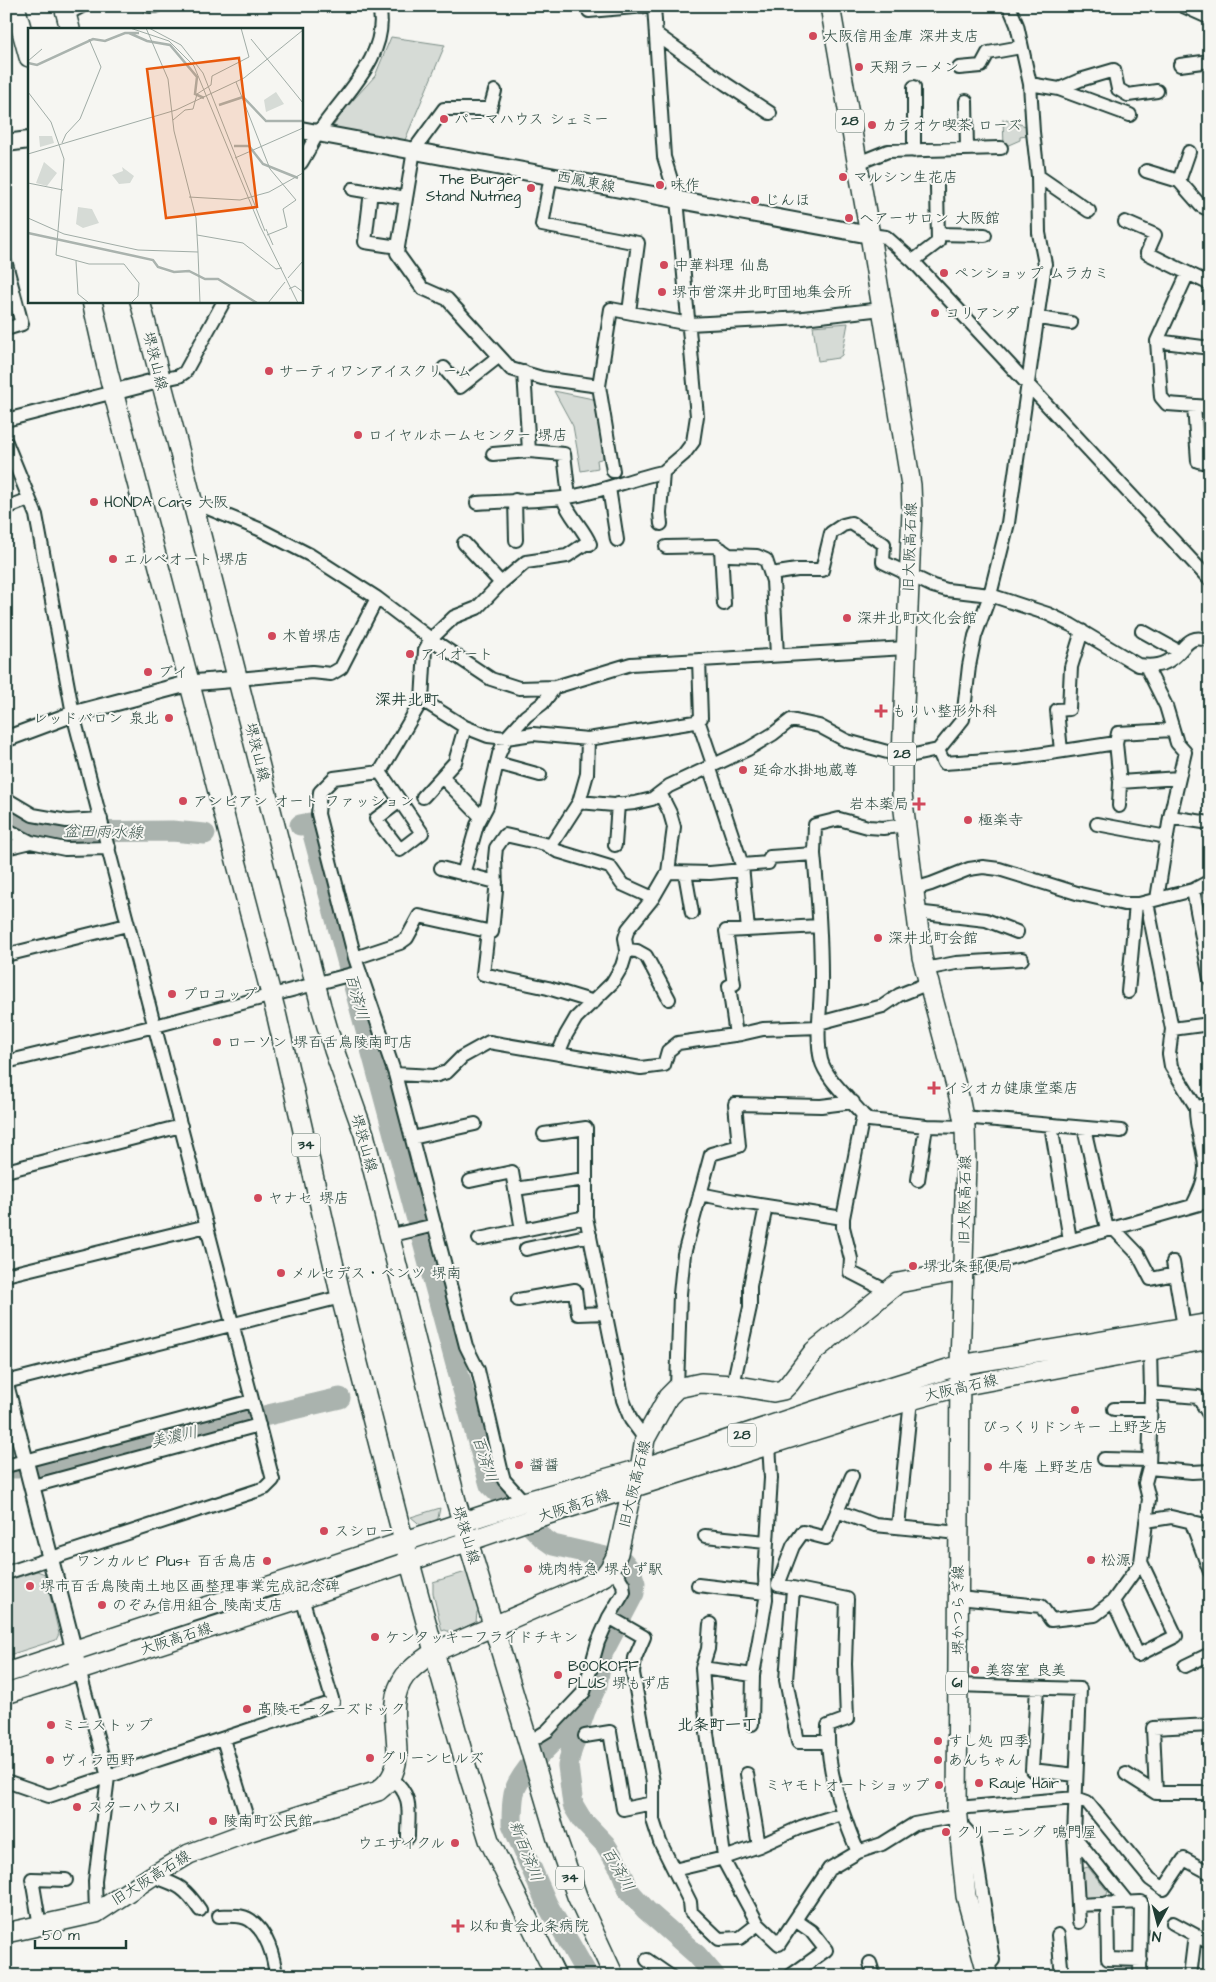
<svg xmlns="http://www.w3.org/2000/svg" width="1216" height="1982" font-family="'Architects Daughter','Klee One',sans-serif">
	<rect width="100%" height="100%" fill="#f6f6f2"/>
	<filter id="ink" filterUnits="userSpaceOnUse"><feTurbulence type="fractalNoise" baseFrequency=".02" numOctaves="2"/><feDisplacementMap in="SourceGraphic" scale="10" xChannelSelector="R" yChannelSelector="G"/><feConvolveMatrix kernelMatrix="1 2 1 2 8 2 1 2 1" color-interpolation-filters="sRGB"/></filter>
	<g filter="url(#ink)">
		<path fill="#d6dbd6" stroke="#7a8c85" d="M391 37 445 45 405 140 332 128 345 109 375 76Z
			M1003 119 1026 126 1027 136 1020 137V140L1004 147Z
			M848 323 842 355 838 358 818 361 813 326Z
			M554 391 598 400 605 453 601 459 597 460 598 468 581 471 573 426Z
			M440 1508 437 1523 424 1528 411 1517Z
			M37 1571 45 1574 59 1634 56 1640 6 1656V1581Z
			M466 1572 471 1580 479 1611 477 1612 476 1622 453 1633 445 1630 442 1631 433 1593V1582Z
			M1088 1867 1108 1892 1105 1899 1088 1900 1084 1896 1081 1869Z"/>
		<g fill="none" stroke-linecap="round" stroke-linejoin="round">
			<path stroke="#aab3ae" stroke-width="21" d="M6 812 31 827 64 832 172 831 205 834
				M300 825 310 823 458 1372 490 1485 543 1538 553 1545 623 1561 631 1571 635 1583 634 1593 602 1654 597 1685 585 1711 571 1752 568 1766 573 1805 582 1820 605 1844 620 1868 629 1891 646 1910 697 1955 715 1976
				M6 1467 12 1468H45L340 1398
				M583 1713C564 1732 521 1767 514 1793 512 1803 512 1814 512 1824L547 1904 588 1976"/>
			<defs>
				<path id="minor" d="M149 6H156
					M654 6 664 157 677 199 697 416 693 442 684 454 663 472 660 513 661 524
					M1183 6 1210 18
					M589 11 646 6
					M67 14 82 6
					M656 34 726 84 770 113
					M1180 65 1210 61
					M959 68 981 66 988 53 1021 47
					M1030 84 1059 89 1130 115
					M914 87V151
					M1059 89 1080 80 1114 70 1118 89 1128 95 1157 91
					M495 91 490 109H444L414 150 397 253 422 288 447 299 511 369 542 378 599 386
					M966 101 967 149
					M301 163C307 153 312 143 318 133 342 96 391 56 379 6
					M858 163 888 151 1001 148
					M1146 171 1179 181 1201 206 1210 210
					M551 175 542 225 638 243 629 312
					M1038 176 1089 211
					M1179 181 1189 152
					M353 189 406 198
					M371 191 365 242 398 247
					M1125 222 1155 235 1147 253 1210 284
					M938 234 985 235
					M870 235 886 237 913 261 1210 580
					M913 261 938 242 937 186
					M6 264 22 324 6 329
					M1188 273 1157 341 1161 397 1167 404 1210 407
					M1039 318 1071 323
					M1157 341 1210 348
					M444 368 460 387 498 357
					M524 372 529 451
					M160 380 179 376 185 372 224 301
					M1194 406 1198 461 1210 463
					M6 420 114 392
					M6 442 36 515 73 714 273 1480 265 1488 6 1573
					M493 454 529 451 564 454 569 497
					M613 471 599 386 611 309 689 324 803 318 882 309
					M609 488 617 540
					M563 498C568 515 583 527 590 544H585L567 556 526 562 501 583 477 608 454 617 431 639 425 650 422 700 380 772 334 778 320 792 318 814 355 958 395 1074 434 1076 447 1072 462 1057 489 1042 641 1068 664 1065 668 1051 678 1043 741 1034 763 1029 819 1027
					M515 500 516 540
					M193 502 259 529 310 555 377 598 431 639 491 679 519 688 555 687 631 664 906 648
					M477 503C506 501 534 501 562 498 597 494 629 479 663 472
					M6 508 29 499
					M464 543 501 583
					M666 547 716 546 729 555 757 556 766 560 773 581 777 655
					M721 549 724 604
					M771 574 797 570H822L831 533 843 525 851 523 884 544 883 562 933 586 947 590 990 595 1048 614 1071 625 1138 665C1148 666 1160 667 1170 660 1186 650 1186 632 1210 641
					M1142 631 1178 651
					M1146 666 1166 706 1177 743 1185 752 1170 817 1157 899
					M238 679 312 672 331 674 341 668 377 598
					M422 700 465 727 488 736 506 738 533 734 588 739 695 722 701 718 699 660
					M698 720 713 764
					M938 750 944 763 1017 758 1116 743
					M1061 751 1057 710 1069 709 1071 667 1082 631
					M497 763 540 775
					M709 766 742 865 748 930
					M380 772 422 833 400 850 376 819 400 801
					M442 777 481 817
					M1120 782 1179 778
					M423 797 455 762 465 727
					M6 799 33 815 67 821 101 819
					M579 802 614 805 635 803 652 799 669 786 748 749 773 734 791 720 819 726 847 741 902 756 914 755 938 750 963 719 969 666 975 636 990 595 1008 523 1045 264 1039 233 1038 176 1033 132 1030 84 1017 25 1009 6
					M1119 806 1120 782 1116 743 1118 733 1173 730
					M1170 817 1210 823
					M1097 824 1167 837
					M6 829 31 842 65 849 109 848
					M615 845 618 804
					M550 847 579 802 587 774 588 739
					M6 848 31 842
					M814 854 815 825 839 819 868 827 883 828 906 825
					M742 865 768 863 770 857 814 854C818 895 821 936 821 976 822 1004 815 1033 821 1060 826 1079 850 1099 863 1115L869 1120 926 1126 965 1127
					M441 868 496 882
					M668 872 710 873 742 870
					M685 873 692 913
					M463 874 477 825 487 806 499 754 506 738 526 716 543 703 555 687
					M914 889 931 884 969 869 983 867 999 869 1080 894 1124 904H1139L1193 890 1210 881
					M1193 890 1210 979
					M1147 902 1172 1029 1169 1054 1171 1066 1196 1107 1210 1105
					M916 912 986 920 1017 932
					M488 931 483 974 548 988 594 1002
					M627 950 637 951 646 956 669 999
					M6 955 127 925
					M355 958 400 943 407 938 419 916 492 932 496 890 495 858 496 848 505 835 545 844 557 851 610 867 622 884 653 898
					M925 969 956 963 1022 959
					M1128 992 1136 904
					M819 1023 883 1006 899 995 929 983
					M1172 1029 1210 1024
					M736 1035 729 986 734 984 726 931 819 926
					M558 1054 566 1035 576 1018 612 983 622 966 627 950 625 938 628 929 653 898 668 872 674 827 670 813 660 793
					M6 1062 155 1026 360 972
					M395 1074 466 1346 478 1370 501 1469 504 1480 524 1502
					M863 1115 843 1218V1227L851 1259 850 1272 887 1291
					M963 1117 1121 1131
					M1051 1125 1070 1240
					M1084 1128 1107 1229
					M544 1134 586 1128V1217L623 1400 631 1420 645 1439
					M412 1138 475 1124
					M6 1171 181 1126
					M918 1180 926 1126
					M470 1181 512 1172 522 1230
					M515 1189 585 1179
					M700 1194 735 1201 843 1218
					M1193 1205C1199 1193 1205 1181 1205 1167 1204 1147 1195 1128 1196 1107
					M1113 1228 1138 1254 1151 1279 1175 1274
					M388 1236 435 1225
					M479 1239 586 1217
					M526 1249 590 1235
					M1173 1262 1184 1327
					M963 1271 1210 1201
					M6 1275 207 1226
					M518 1300 575 1290 578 1314 606 1313
					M1150 1350 1151 1393 1198 1397 1210 1416
					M6 1382 341 1297
					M733 1385 750 1307V1286L766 1206
					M677 1388 680 1294 684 1254 711 1154 739 1146 735 1104 821 1106 853 1102
					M1114 1409H1151
					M769 1444 771 1478 765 1575 766 1599 753 1675 702 1668 707 1733 725 1863 758 1924 779 1944 829 1869 858 1852 882 1844 914 1824 957 1816
					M1104 1459 1149 1460
					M6 1466 252 1401
					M1149 1468 1192 1472 1210 1471
					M852 1476 826 1538 803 1532 793 1546 778 1585 847 1599 845 1664 847 1719 828 1726C826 1766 842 1815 858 1852
					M33 1486 259 1425
					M837 1511 875 1525 959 1533
					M1146 1521 1171 1517 1210 1526
					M1191 1521 1210 1572
					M898 1527 911 1400
					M705 1536 766 1542
					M698 1585 766 1593
					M793 1589 786 1680 798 1742H827
					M958 1598 1041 1606 1051 1620 1095 1615 1113 1601 1141 1562 1149 1499 1145 1483 1149 1468 1151 1393
					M1113 1601 1138 1655 1176 1636 1141 1562
					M609 1617 644 1637 635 1658 633 1673 653 1782V1820L660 1842 690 1902 691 1912 719 1939 740 1938 758 1924
					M1185 1666 1210 1654
					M702 1668 708 1649 710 1624
					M79 1670 108 1777 95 1881 96 1913
					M957 1685 1080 1689 1074 1836 1079 1922
					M1037 1688 1032 1770 1076 1775
					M752 1724 753 1675
					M585 1736 610 1732 623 1809 653 1803
					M223 1739 251 1831
					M529 1742 547 1731 584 1692 598 1642 609 1617 624 1592 623 1584 618 1576 609 1570
					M747 1774 759 1846
					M1126 1774 1156 1793H1210
					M391 1778C414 1796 408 1811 408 1837
					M6 1781 49 1796 333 1702 302 1598
					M1156 1793 1153 1728 1210 1725
					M957 1808 1076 1798 1087 1802 1150 1879 1164 1889 1184 1859 1210 1873
					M958 1821 973 1838 993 1960 986 1968
					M1074 1836 1127 1902
					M674 1870 724 1858 759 1846 801 1827 842 1814
					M152 1876C178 1885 184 1886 200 1910
					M1107 1903 1108 1959 1141 1960
					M1078 1905 1141 1902 1140 1976
					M219 1916C229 1916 241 1914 250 1920 267 1931 274 1957 276 1976
					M1173 1923 1210 1943
					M40 1926 32 1879 66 1880
					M1058 1935 1062 1976
					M647 1960 670 1976
					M870 1963 874 1976
					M790 1976 826 1950 811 1931 795 1920
					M1190 1976 1195 1935"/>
				<path id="tertiary" d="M114 392 160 380
					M6 739 73 714 190 683 238 679
					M6 1386 79 1670"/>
				<path id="secondary" d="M301 130 870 235
					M6 143 29 140"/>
				<path id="primary" d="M15 6 29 57
					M64 6 70 29
					M830 6 870 235 911 485 912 510 902 756V794L922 957 959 1097 965 1127 966 1162 960 1365 957 1808 966 1896 988 1976
					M92 301 108 372 277 1017 341 1297 398 1519 438 1666 469 1776 489 1840 556 1976
					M140 301 180 453 321 1006 334 1050 364 1134 456 1501 557 1839 577 1896 614 1976
					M6 1673 524 1502 640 1469 817 1410 960 1365 1210 1323
					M6 1694 302 1598 536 1518 911 1400 961 1386 1210 1339
					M6 1933 96 1913 152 1876 189 1854 251 1831 378 1791C383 1787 388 1783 391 1777 408 1750 381 1708 405 1676 413 1666 424 1659 434 1652L584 1587 604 1576 610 1568 618 1553 629 1502 640 1469 645 1439 668 1397 677 1388 701 1383 733 1385 773 1392 783 1390 789 1384 814 1351 898 1283 963 1271"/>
			</defs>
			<use href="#minor" stroke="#1f3d34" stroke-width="16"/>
			<use href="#tertiary" stroke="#1f3d34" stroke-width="19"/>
			<use href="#secondary" stroke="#1f3d34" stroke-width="20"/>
			<use href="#primary" stroke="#1f3d34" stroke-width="22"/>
			<use href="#minor" stroke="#f6f6f2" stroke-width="12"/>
			<use href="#tertiary" stroke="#f6f6f2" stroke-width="15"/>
			<use href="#secondary" stroke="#f6f6f2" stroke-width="16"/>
			<use href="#primary" stroke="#f6f6f2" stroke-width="19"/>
		</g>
	</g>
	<g fill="#d1495b" stroke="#f6f6f2" stroke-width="2">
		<circle cx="813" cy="36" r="5"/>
		<circle cx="859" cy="67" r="5"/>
		<circle cx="444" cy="119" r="5"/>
		<circle cx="872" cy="125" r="5"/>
		<circle cx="843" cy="177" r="5"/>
		<circle cx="660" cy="185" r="5"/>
		<circle cx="531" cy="188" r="5"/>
		<circle cx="755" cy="200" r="5"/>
		<circle cx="849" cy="218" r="5"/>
		<circle cx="664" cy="265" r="5"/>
		<circle cx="944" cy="273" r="5"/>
		<circle cx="662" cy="292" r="5"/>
		<circle cx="935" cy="313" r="5"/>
		<circle cx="269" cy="371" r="5"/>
		<circle cx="358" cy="435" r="5"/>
		<circle cx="94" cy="502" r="5"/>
		<circle cx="113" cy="559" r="5"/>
		<circle cx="847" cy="618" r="5"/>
		<circle cx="272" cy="636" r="5"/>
		<circle cx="410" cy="654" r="5"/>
		<circle cx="148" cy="672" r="5"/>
		<path d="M878.5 703.5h5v5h5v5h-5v5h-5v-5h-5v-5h5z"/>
		<circle cx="169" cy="718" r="5"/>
		<circle cx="743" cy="770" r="5"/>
		<circle cx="183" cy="801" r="5"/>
		<path d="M916.5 796.5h5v5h5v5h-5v5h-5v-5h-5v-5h5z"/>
		<circle cx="968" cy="820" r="5"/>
		<circle cx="878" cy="938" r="5"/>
		<circle cx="172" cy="994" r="5"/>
		<circle cx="217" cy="1042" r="5"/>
		<path d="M931.5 1080.5h5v5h5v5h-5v5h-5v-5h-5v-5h5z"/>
		<circle cx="258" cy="1198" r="5"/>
		<circle cx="913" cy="1266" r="5"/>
		<circle cx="281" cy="1273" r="5"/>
		<circle cx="1075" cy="1410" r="5"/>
		<circle cx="519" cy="1465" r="5"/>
		<circle cx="988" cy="1467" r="5"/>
		<circle cx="324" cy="1531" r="5"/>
		<circle cx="1091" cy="1560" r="5"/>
		<circle cx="267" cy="1561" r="5"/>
		<circle cx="528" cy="1569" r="5"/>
		<circle cx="30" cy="1586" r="5"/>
		<circle cx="102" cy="1605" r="5"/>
		<circle cx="375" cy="1637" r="5"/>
		<circle cx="975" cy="1670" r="5"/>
		<circle cx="558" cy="1675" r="5"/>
		<circle cx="247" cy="1709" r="5"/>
		<circle cx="51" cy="1725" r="5"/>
		<circle cx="938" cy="1741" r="5"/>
		<circle cx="370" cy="1758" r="5"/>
		<circle cx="50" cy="1760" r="5"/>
		<circle cx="938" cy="1760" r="5"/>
		<circle cx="979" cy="1783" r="5"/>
		<circle cx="939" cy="1785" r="5"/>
		<circle cx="77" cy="1807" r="5"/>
		<circle cx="213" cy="1821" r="5"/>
		<circle cx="946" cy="1832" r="5"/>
		<circle cx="455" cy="1843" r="5"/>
		<path d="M455.5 1918.5h5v5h5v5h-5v5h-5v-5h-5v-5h5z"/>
	</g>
	<g text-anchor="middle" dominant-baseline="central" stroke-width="4" stroke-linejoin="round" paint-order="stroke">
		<g fill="#f6f6f2" stroke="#60746d" stroke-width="1">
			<rect x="836" y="109.5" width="28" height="23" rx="4"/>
			<rect x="888" y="742.5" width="28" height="23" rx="4"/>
			<rect x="292" y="1133.5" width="28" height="23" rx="4"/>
			<rect x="728" y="1423.5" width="28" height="23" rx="4"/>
			<rect x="946" y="1671.5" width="22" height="23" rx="4"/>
			<rect x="556" y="1866.5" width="28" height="23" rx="4"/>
		</g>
		<g font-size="14" font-weight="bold" fill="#1f3d34">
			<text x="850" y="121">28</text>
			<text x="902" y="754">28</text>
			<text x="306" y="1145">34</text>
			<text x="742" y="1435">28</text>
			<text x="957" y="1683">61</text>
			<text x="570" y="1878">34</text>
		</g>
		<g font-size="15" fill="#1f3d34" stroke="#f6f6f2" text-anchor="start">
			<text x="823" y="36">大阪信用金庫 深井支店</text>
			<text x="869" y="67">天翔ラーメン</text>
			<text x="454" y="119">パーマハウス シェミー</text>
			<text x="882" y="125">カラオケ喫茶 ローズ</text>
			<text x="853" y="177">マルシン生花店</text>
			<text x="521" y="179" text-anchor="end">The Burger<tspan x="521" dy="17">Stand Nutmeg</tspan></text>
			<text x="670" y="185">味作</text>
			<text x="765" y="200">じんほ</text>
			<text x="859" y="218">ヘアーサロン 大阪館</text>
			<text x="674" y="265">中華料理 仙島</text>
			<text x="954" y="273">ペンショップ ムラカミ</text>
			<text x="672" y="292">堺市営深井北町団地集会所</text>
			<text x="945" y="313">コリアンダ</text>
			<text x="279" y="371">サーティワンアイスクリーム</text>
			<text x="368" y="435">ロイヤルホームセンター 堺店</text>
			<text x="104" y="502">HONDA Cars 大阪</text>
			<text x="123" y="559">エルべオート 堺店</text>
			<text x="857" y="618">深井北町文化会館</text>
			<text x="282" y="636">木曽堺店</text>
			<text x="420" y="654">アイオート</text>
			<text x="158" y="672">ブイ</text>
			<text x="892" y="711">もりい整形外科</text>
			<text x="159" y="718" text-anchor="end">レッドバロン 泉北</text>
			<text x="753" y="770">延命水掛地蔵尊</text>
			<text x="193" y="801">アンビアン オート ファッション</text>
			<text x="909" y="804" text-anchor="end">岩本薬局</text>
			<text x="978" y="820">極楽寺</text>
			<text x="888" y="938">深井北町会館</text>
			<text x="182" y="994">プロコップ</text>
			<text x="227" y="1042">ローソン 堺百舌鳥陵南町店</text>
			<text x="944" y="1088">イシオカ健康堂薬店</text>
			<text x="268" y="1198">ヤナセ 堺店</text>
			<text x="923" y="1266">堺北条郵便局</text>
			<text x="291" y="1273">メルセデス・ベンツ 堺南</text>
			<text x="1075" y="1427" text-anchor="middle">びっくりドンキー 上野芝店</text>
			<text x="529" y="1465">醤醤</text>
			<text x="998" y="1467">牛庵 上野芝店</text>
			<text x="334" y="1531">スシロー</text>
			<text x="1101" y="1560">松源</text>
			<text x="257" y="1561" text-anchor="end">ワンカルビ Plus+ 百舌鳥店</text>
			<text x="538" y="1569">焼肉特急 堺もず駅</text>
			<text x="40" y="1586">堺市百舌鳥陵南土地区画整理事業完成記念碑</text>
			<text x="112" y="1605">のぞみ信用組合 陵南支店</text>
			<text x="385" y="1637">ケンタッキーフライドチキン</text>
			<text x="568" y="1666">BOOKOFF<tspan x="568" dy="17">PLUS 堺もず店</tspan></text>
			<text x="985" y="1670">美容室 良美</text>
			<text x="257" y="1709">髙陵モーターズドック</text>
			<text x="61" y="1725">ミニストップ</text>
			<text x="948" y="1741">すし処 四季</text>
			<text x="380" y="1758">グリーンヒルズ</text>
			<text x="60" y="1760">ヴィラ西野</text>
			<text x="948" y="1760">あんちゃん</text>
			<text x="989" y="1783">Rauje Hair</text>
			<text x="929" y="1785" text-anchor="end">ミヤモトオートショップ</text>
			<text x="87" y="1807">スターハウス1</text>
			<text x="223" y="1821">陵南町公民館</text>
			<text x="956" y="1832">クリーニング 鳴門屋</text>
			<text x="445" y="1843" text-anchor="end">ウエサイクル</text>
			<text x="469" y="1926">以和貴会北条病院</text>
		</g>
		<g font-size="15" fill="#1f3d34" stroke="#f6f6f2">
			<text transform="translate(586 182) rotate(11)">西鳳東線</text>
			<text transform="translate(155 361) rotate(76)">堺狭山線</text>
			<text transform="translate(910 547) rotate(-88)">旧大阪高石線</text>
			<text transform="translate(257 752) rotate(76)">堺狭山線</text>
			<text transform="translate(364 1143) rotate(74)">堺狭山線</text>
			<text transform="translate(965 1200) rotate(-89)">旧大阪高石線</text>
			<text transform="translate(961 1388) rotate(-13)">大阪高石線</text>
			<text transform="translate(635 1484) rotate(-76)">旧大阪高石線</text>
			<text transform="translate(574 1506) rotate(-18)">大阪高石線</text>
			<text transform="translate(466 1535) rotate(73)">堺狭山線</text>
			<text transform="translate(958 1610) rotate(-90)">堺かつらぎ線</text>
			<text transform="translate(176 1639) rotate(-18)">大阪高石線</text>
			<text transform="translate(151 1878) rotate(-32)">旧大阪高石線</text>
		</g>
		<g font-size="16" font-weight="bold" fill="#1f3d34" stroke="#f6f6f2">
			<text x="407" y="700">深井北町</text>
			<text x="717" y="1725">北条町一丁</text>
		</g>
		<g font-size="16" font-style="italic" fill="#425a52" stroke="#f6f6f2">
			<text transform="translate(103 832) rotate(1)">盆田雨水線</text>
			<text transform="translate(357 997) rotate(75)">百済川</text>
			<text transform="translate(174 1437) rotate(-13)">美濃川</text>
			<text transform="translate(485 1459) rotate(72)">百済川</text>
			<text transform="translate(526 1851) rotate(69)">新百済川</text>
			<text transform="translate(618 1869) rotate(60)">百済川</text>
		</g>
	</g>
	<g transform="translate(28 28)">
		<rect width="275" height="275" fill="#f6f6f2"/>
		<path d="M248 64 256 76 238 84 236 72ZM11 108H24L26 115 12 119ZM16 134 29 145 19 158 8 155ZM94 139 106 148 102 155 91 156 84 147 95 143ZM50 179 64 181 71 195 55 200 48 196Z" fill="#d6dbd6"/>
		<path fill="none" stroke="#aab3ae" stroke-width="2.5" d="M101 5 119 13 142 17 169 49 167 66 176 70M0 35 9 37 65 11 77 13 97 5H111M191 77 215 69 238 93H275M206 118H221L235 136 270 150M0 205 125 232 130 239 146 244 161 243 177 251H190L229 275"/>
		<path fill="none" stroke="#a0aca6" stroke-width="1" d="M102 0 141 13 166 38 232 198 270 275M121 0 153 17 175 45 237 203M223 11 275 75M0 33 14 21M208 54 242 141 268 172 255 181 259 199 239 207M0 64 23 94 36 131 28 227 61 236H96L111 255 110 268 103 275M145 92 157 82 165 81 169 66 183 57 184 48 221 29 213 0M34 115 38 106 52 91 73 39 61 11M0 126 148 82 216 50 275 2M207 130 275 100M0 155 35 162M161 169 212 172 241 164 275 145M0 190 36 206 110 222 170 224 168 190 146 103 140 51 118 0M238 201 245 217M169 207 215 215 248 241 254 240M170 224 172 275M48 233 50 266 61 275M260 250 275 233M261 261 267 258 275 264M240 275 257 254"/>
		<path fill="#e8590c" fill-opacity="0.15" stroke="#e8590c" stroke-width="2.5" d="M211 30 229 179 138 190 119 41Z"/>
		<rect width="275" height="275" fill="none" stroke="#1f3d34" stroke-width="2.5"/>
	</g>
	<rect width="1216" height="1982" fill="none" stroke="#f6f6f2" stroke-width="25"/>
	<rect x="12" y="12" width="1191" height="1957" fill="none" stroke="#1f3d34" stroke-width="2" filter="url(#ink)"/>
	<g transform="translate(1158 1924) rotate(187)" stroke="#f6f6f2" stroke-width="4" paint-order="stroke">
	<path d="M0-4L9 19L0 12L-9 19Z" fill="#1f3d34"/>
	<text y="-8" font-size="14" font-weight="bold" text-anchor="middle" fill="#1f3d34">N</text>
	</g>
	<path d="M35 1940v8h91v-8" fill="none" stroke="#1f3d34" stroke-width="2.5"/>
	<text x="42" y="1940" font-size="15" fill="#1f3d34" stroke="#f6f6f2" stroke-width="4" paint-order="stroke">50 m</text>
</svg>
